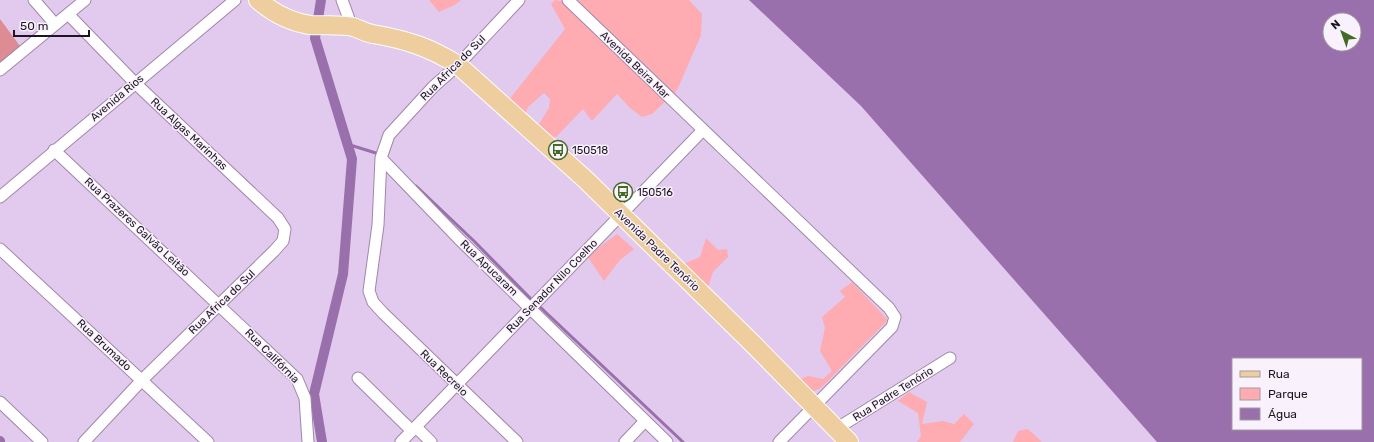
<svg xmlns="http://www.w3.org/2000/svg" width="1374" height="442" font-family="Rubik,sans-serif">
	<rect width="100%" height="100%" fill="#e2caee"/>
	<path fill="#feabb1" d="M429 0H461C455 6 447 8 439 12Z
		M555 0 565 2 667 100 652 114 642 117 630 108 617 94 592 121 583 109 556 137H548L539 124 549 108 550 99 544 93 528 107 525 115 508 101 565 29 551 4Z
		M576 0H689L702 14 701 35 678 88 671 100Z
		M617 234 634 249 620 260 604 281 587 256Z
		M706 238 718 250 727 249 728 257 713 272 708 287 681 265 700 257Z
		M852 282 888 320 821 388 809 393 795 381 808 376 823 379 832 371 820 351 825 328 822 317 845 297 840 291Z
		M909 392 927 402 922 424 943 421 954 424 964 414 974 424 960 442H917L921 436 918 413 898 401Z
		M1028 429 1042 442H1013L1018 431Z"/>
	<path fill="#de8c93" d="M0 19 20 46 0 63Z"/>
	<path fill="#9970ac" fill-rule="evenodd" d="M749 0H1374V442H1157L861 106ZM1330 20H1354V44H1330ZM1233 359H1361V429H1233Z"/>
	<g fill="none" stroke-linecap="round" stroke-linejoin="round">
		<path stroke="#9970ac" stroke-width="3" d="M347 144 379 154
			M416 186 474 241 533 301
			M538 305 683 442"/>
		<path stroke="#9970ac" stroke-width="10" d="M321 0 315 38 352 159 343 274 314 394 322 442
			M0 441V442"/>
		<defs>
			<path id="street" d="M34 0 55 24
				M342 0 352 27
				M568 0 889 308 895 317 892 327 779 442
				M68 14 135 83 278 218 285 229 283 241 274 251 142 380 84 442
				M0 70 85 0
				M54 150 297 379 305 398 308 442
				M381 158 459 239 667 442
				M0 197 235 0
				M0 249 208 442
				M358 378 412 431
				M0 402 42 442
				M416 427 431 442
				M836 429 950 358
				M401 442 703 130
				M517 442 383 313 373 302 369 291 378 225 381 158 389 135 433 87 458 65 519 0
				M625 442 645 421"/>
			<path id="primary" d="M258 0C272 12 291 22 310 25 324 26 339 24 353 27 360 29 366 33 373 34 407 40 429 47 458 65L586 180 754 345 849 442"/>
		</defs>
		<use href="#street" stroke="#9e88a9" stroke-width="13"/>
		<use href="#primary" stroke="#fff" stroke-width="20"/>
		<use href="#street" stroke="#fff" stroke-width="11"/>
		<use href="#primary" stroke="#eece9e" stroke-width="18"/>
	</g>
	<defs>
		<symbol id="bus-ring" viewBox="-11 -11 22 22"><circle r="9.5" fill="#f9f2fd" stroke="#426b26" stroke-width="1.5"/><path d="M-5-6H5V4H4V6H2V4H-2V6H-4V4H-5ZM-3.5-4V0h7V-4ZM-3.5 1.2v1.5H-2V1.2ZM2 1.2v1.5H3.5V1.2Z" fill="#426b26"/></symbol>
	</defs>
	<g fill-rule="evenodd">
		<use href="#bus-ring" x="547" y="139" width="22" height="22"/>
		<use href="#bus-ring" x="612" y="181" width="22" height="22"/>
	</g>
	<g text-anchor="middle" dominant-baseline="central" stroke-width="3" stroke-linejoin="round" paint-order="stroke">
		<g font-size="11" fill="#1e1522" stroke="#f9f2fd">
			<text transform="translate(635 65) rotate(44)">Avenida Beira Mar</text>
			<text transform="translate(453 68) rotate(-45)">Rua Africa do Sul</text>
			<text transform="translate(117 98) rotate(-40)">Avenida Rios</text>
			<text transform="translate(189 134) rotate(43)">Rua Algas Marinhas</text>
			<text transform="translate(137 227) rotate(43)">Rua Prazeres Galvão Leitão</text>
			<text transform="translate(657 250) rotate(44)">Avenida Padre Tenório</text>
			<text transform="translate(489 268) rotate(44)">Rua Apucaram</text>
			<text transform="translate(552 286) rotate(-46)">Rua Senador Nilo Coelho</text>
			<text transform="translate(222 302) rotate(-44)">Rua Africa do Sul</text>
			<text transform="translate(104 345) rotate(43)">Rua Brumado</text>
			<text transform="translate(272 356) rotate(45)">Rua Califórnia</text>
			<text transform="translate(444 373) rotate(44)">Rua Recreio</text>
			<text transform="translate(893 394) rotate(-32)">Rua Padre Tenório</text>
		</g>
		<g font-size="11" fill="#1e1522" stroke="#f9f2fd" text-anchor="start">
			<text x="572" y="150">150518</text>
			<text x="637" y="192">150516</text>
		</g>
	</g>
	<rect x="1232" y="358" width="130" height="72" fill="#f9f2fd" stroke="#a19aa5"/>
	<rect x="1240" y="371" width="20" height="6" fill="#eece9e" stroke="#a19aa5"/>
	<text x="1268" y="378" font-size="12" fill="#1e1522">Rua</text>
	<rect x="1240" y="388" width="20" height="12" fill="#feabb1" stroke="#a19aa5"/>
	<text x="1268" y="398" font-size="12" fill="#1e1522">Parque</text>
	<rect x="1240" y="408" width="20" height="12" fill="#9970ac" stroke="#a19aa5"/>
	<text x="1268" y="418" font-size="12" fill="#1e1522">Água</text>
	<g transform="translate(1342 32) rotate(319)"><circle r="19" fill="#f9f2fd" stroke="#a19aa5"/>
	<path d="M0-3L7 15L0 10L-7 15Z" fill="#426b26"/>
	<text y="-6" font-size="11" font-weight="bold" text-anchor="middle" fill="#1e1522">N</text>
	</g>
	<path d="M14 30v6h75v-6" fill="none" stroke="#1e1522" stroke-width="2"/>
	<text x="20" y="30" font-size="12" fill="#1e1522" stroke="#f9f2fd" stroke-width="3" paint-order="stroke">50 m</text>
</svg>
